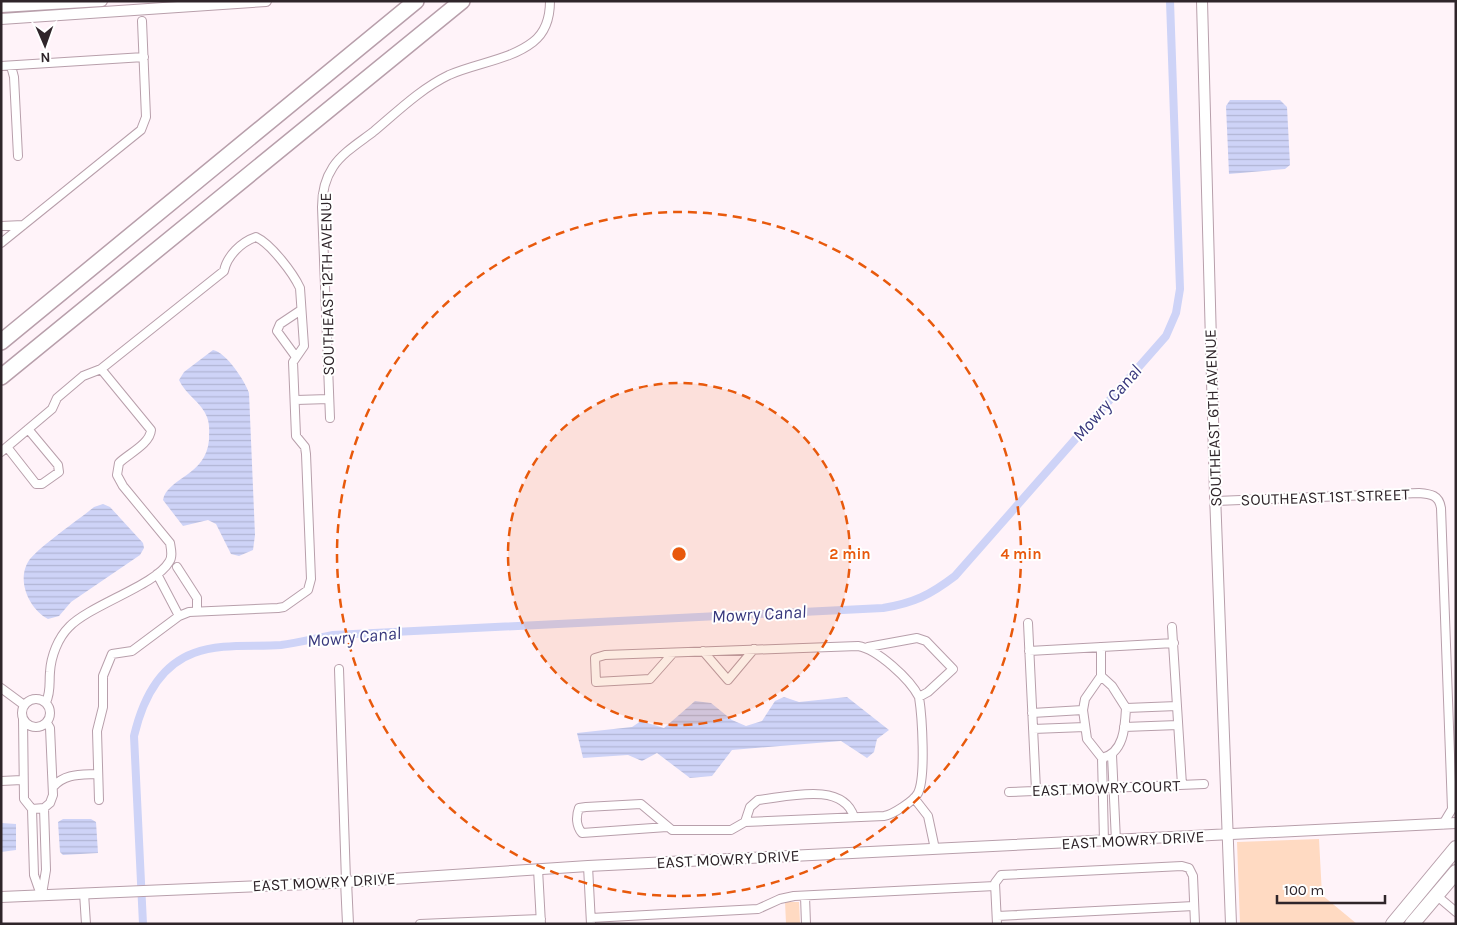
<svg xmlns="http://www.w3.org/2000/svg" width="1457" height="925" font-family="Karla,sans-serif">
	<defs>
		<pattern id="water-rules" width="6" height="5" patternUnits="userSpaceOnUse" patternTransform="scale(1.25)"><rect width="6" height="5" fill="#ced3f7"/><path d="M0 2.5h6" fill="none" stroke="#b1b5d4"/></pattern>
	</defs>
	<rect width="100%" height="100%" fill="#fff3f9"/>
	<path fill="#ffdac2" d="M1319 839 1322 895 1357 924H1240L1237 842Z
		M785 902H799L800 923H786Z"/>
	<path fill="url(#water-rules)" d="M1230 100H1280L1287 107 1290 165 1285 169 1229 174 1226 106Z
		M213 350C226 352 245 381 249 393L255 535 253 550 239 556 231 554 216 524 208 520 183 526 163 500C167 478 206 476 209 440 209 432 210 425 207 417 202 403 185 394 179 380L184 372Z
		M103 504 110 507 143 543 144 548 140 555 71 602 59 616 48 619C29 609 15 579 30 559 43 544 77 521 94 507Z
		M784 697 799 702 847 697 889 730 877 739 874 752 867 758 841 741 732 750 712 776 690 778 657 753 642 761 628 755 583 758 577 733 632 727 641 721 664 728 695 701 711 703 732 720 746 726 762 721 775 701Z
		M63 819H91L96 822 98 853 63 855 60 852 58 822Z
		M1 823 16 824V850L1 852Z"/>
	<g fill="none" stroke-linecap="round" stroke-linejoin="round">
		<path stroke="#ced3f7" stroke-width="8" d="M143 924 134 736C142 702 158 666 194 653 220 643 253 647 281 645 298 643 316 638 333 635L883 608C914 603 930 595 955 576L1166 336 1176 313 1180 289 1170 1"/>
		<defs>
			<path id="minor" d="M1 66 144 57
				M11 66 14 77 18 156
				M1 226 23 225
				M1 243 141 130 146 117 142 21
				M296 357 277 331 280 324 301 310
				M296 400 329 399
				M330 418 322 207C322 192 325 179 333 167 342 153 360 142 373 132 397 112 420 89 449 75 476 63 510 60 533 42 546 32 550 17 550 1
				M7 447 36 484H42L59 472 58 465 28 429
				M1 452 52 409 57 398 83 376 101 369 224 271C227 256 241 242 256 237 271 244 293 273 300 288L304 346 293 362 296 436 305 447 306 454 311 579 308 590 284 607 278 608 189 612 179 616 132 651 112 654 103 676V707L97 731 99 800
				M1216 501 1419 493C1431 494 1439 495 1441 508L1452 809 1443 824
				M177 567 197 598V611
				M157 574 179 616
				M1028 623 1036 790
				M1172 627 1182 785
				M868 647 917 638 926 641 953 669 928 692 919 697
				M1101 647V676L1085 699 1083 710 1087 739 1102 758C1124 753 1125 727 1126 708L1112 686 1101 676
				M703 651 728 680 754 649
				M1029 651 1174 643
				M339 669 346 881
				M1 688 24 705
				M22 713a14 14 0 1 1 28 0a14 14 0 1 1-28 0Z
				M46 702C51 692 49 683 50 672 51 656 58 638 69 627 90 605 156 585 169 562 173 557 171 549 170 543L123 486 117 475 119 463C128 454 150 444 151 430L101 369
				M1126 708 1177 706
				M1032 713 1083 710
				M23 719 24 799 32 809 34 875 41 895
				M1124 727 1178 725
				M1033 729 1085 727
				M1112 755 1116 841
				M1102 758 1104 841
				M1 781 22 780
				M53 787C65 773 81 775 98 774
				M1009 792 1204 784
				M914 798 928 816 935 849
				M32 809 44 808 50 803 53 795 50 728 47 723
				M745 822 750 807 758 800C787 797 843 781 854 817
				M667 827 582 833C576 826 576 816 579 808L586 807 641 804 672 830H731L745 822 884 816C892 815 914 801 918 793 926 777 922 716 919 697 910 679 877 649 858 646L605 655 595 658 596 682 650 679 673 653
				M588 866 591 924
				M538 869 541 924
				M84 893 86 924
				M42 894 46 870 44 808
				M1436 895 1456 912
				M805 896 806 924
				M997 916 1194 906
				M591 918 758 909 780 899 794 896 995 886
				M420 924 541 919
				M997 924 995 883 1001 875 1182 866 1189 868 1193 876 1195 924"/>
			<path id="tertiary" d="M1202 1 1215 494 1231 924
				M1 7 102 1
				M1 19 266 1
				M346 881 348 924
				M1 897 331 883 588 866 1456 823"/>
			<path id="trunk" d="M1393 924 1456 848
				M1412 924 1456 872"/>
			<path id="motorway" d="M1 342 416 1
				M1 377 462 1"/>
		</defs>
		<use href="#minor" stroke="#b89fab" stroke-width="10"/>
		<use href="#tertiary" stroke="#b89fab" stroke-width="12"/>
		<use href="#trunk" stroke="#b89fab" stroke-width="16"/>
		<use href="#motorway" stroke="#b89fab" stroke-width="18"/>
		<use href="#minor" stroke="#fff" stroke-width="8"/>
		<use href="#tertiary" stroke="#fff" stroke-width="10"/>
		<use href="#trunk" stroke="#fff" stroke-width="14"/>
		<use href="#motorway" stroke="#fff" stroke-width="15"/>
	</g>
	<circle cx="679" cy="554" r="171" fill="#e8590c" fill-opacity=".12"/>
	<g fill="none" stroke="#e8590c" stroke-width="2.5" stroke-dasharray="9 6">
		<circle cx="679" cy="554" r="171"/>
		<circle cx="679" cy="554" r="342"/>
	</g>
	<g text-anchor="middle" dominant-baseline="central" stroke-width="4" stroke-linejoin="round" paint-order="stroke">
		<g font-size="16" fill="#2f252a" stroke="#fff">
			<text transform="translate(327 284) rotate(-91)">SOUTHEAST 12TH AVENUE</text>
			<text transform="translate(1213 418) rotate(-92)">SOUTHEAST 6TH AVENUE</text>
			<text transform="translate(1325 497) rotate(-2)">SOUTHEAST 1ST STREET</text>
			<text transform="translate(1106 788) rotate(-2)">EAST MOWRY COURT</text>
			<text transform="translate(1133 840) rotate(-3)">EAST MOWRY DRIVE</text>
			<text transform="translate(728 859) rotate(-3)">EAST MOWRY DRIVE</text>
			<text transform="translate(324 882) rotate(-3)">EAST MOWRY DRIVE</text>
		</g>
		<g font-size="18" font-style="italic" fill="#37377c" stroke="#fff">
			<text transform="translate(1107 403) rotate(-49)">Mowry Canal</text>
			<text transform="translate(759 614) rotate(-3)">Mowry Canal</text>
			<text transform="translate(354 637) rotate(-5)">Mowry Canal</text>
		</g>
	</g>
	<circle cx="679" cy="554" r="8" fill="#e8590c" stroke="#fff" stroke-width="2.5"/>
	<g font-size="15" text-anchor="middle" font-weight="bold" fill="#e8590c" stroke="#fff" stroke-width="4" stroke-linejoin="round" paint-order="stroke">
		<text x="850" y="559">2 min</text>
		<text x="1021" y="559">4 min</text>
	</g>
	<rect width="1457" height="925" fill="none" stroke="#2f252a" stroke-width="5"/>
	<g transform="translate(45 45) rotate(178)" stroke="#ffffff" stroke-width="4" paint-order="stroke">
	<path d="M0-4L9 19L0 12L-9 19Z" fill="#2f252a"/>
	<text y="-8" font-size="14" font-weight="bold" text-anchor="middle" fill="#2f252a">N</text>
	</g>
	<path d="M1277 895v8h108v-8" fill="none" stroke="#2f252a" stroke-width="2.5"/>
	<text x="1284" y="895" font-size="15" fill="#2f252a" stroke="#ffffff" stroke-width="4" paint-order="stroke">100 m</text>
</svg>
